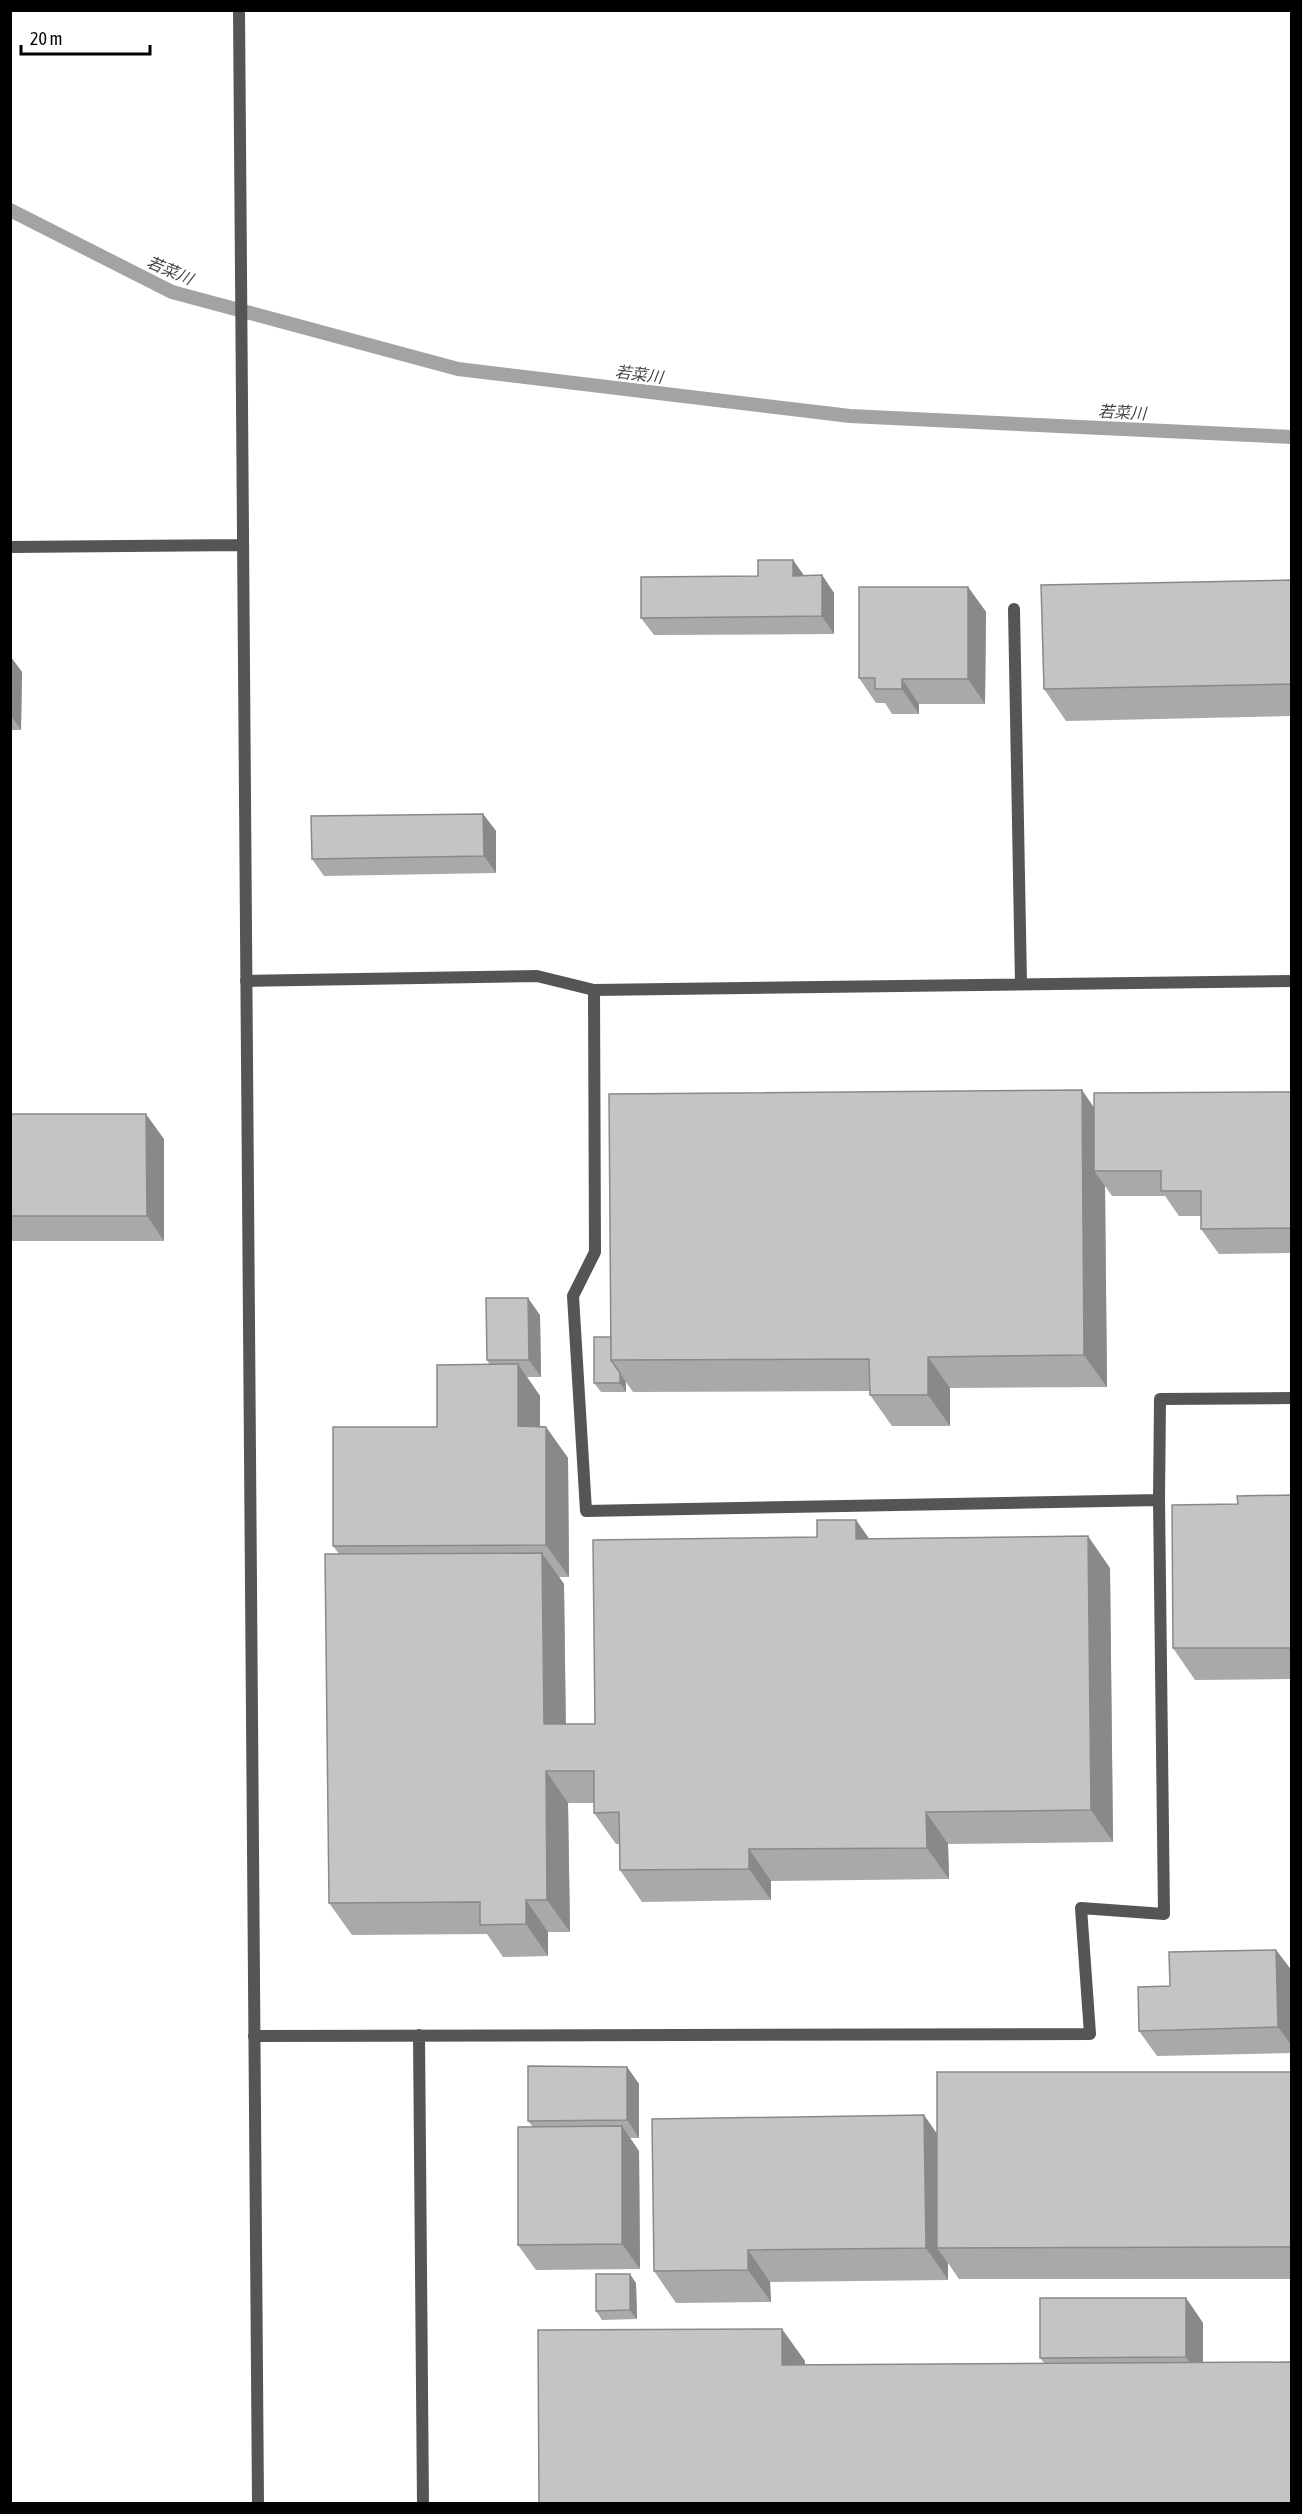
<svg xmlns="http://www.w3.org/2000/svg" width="1302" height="2514" font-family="'Asap Condensed','Noto Sans JP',sans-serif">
	<rect width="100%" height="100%" fill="#fff"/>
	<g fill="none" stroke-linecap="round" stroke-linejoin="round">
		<path stroke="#a3a3a3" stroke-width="14" d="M10 210 172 292 458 369 850 416 1292 437"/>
		<path stroke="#555" stroke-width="12" d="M1014 609 1021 984
			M246 981 537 976 594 990 1292 981
			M1159 1500 1160 1399 1292 1398
			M419 2035 423 2504
			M254 2036 1090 2034 1081 1908 1164 1914 1159 1500 586 1511 573 1296 595 1252 594 990"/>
		<path stroke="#555" stroke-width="12" d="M239 10 258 2504
			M10 547 243 545"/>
	</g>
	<path fill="#a9a9a9" d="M793 560 804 576 822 575 834 593V634L654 635 641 618 758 576Z
		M1292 580V716L1066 721 1044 689Z
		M968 587 986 612 985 704H919V714H892L885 703H876L859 678Z
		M10 656 22 672 21 730H10Z
		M483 814 496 831V873L324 876 312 859Z
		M1292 1092V1253L1219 1254 1201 1229V1216H1179L1165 1196H1112L1105 1186 1107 1387 950 1388V1426H892L870 1395V1391L633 1392 626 1382V1392H601L594 1383 611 1337 1094 1107Z
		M10 1114 164 1139V1241H10Z
		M540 1315 541 1377H527L540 1396V1426L546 1427 568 1458 569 1577H559L564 1584 566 1724H595L817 1537 856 1520 869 1539 1110 1568 1113 1842 948 1844 949 1879 771 1881V1900L642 1902 620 1870 619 1844H616L594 1813V1803H568L570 1932H548V1956L503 1957 487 1934 352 1935 329 1903 339 1554 333 1546 437 1427 490 1365 487 1360Z
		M1292 1495V1679L1195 1680 1173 1648 1238 1504Z
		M1276 1950 1292 1971V2053L1157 2056 1139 2031 1170 1986Z
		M627 2067 639 2084V2138H630L639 2151 640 2269 536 2270 518 2245 533 2127 528 2121Z
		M1292 2072V2279H959L948 2263V2280L770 2282 771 2302 676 2303 654 2271 924 2115 937 2134Z
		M636 2283 637 2319 602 2320 596 2311Z
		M1186 2298 1203 2323V2362L539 2504 805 2361V2365L1044 2363 1040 2358Z"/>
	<path fill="#898989" d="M793 560 805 577 793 576Z
		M822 575 834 593V634L822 616Z
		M968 587 986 612 985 704 968 679Z
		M10 656 22 672 21 730 10 714Z
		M902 679 919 704V714L902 689Z
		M483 814 496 831V873L484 856Z
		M1082 1090 1104 1122 1094 1171 1105 1186 1107 1387 1084 1355Z
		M146 1114 164 1139V1241L147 1216Z
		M528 1298 540 1315 541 1377 529 1360Z
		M928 1357 950 1388V1426L928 1395Z
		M518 1364 540 1396V1458L518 1426Z
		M620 1373 626 1382V1392L620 1383Z
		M546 1427 568 1458 569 1577 546 1545Z
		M856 1520 878 1551 856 1539Z
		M1088 1536 1110 1568 1113 1842 1091 1810Z
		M542 1553 564 1584 566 1756 544 1724Z
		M546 1771 568 1803 570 1932 547 1900Z
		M926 1812 948 1844 949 1879 927 1848Z
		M749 1849 771 1881V1900L749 1869Z
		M526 1900 548 1932V1956L526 1924Z
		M1276 1950 1292 1971V2046L1278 2027Z
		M627 2067 639 2084V2138L627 2120Z
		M924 2115 946 2147 937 2248 948 2263V2280L926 2248Z
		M622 2126 639 2151 640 2269 622 2244Z
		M748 2250 770 2282 771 2302 748 2270Z
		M630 2274 636 2283 637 2319 630 2310Z
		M1186 2298 1203 2323V2382L1186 2357Z
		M782 2329 805 2361V2396L782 2365Z"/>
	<path fill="#c4c4c4" stroke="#898989" stroke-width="1.5" d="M758 560H793V576L822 575V616L641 618V577L758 576Z
		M1292 580V684L1044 689 1041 585Z
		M859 587H968V679H902V689H875V678H859Z
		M483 814 484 856 312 859 311 816Z
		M1082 1090 1084 1355 928 1357V1395H870L869 1359 611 1360 609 1094Z
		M1292 1092V1228L1201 1229V1191H1161V1171H1094V1093Z
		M10 1114H146L147 1216H10Z
		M486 1298H528L529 1360H487Z
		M594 1337H611V1360L620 1373V1383H594Z
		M518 1364V1426L546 1427V1545L333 1546V1427H437V1365Z
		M1292 1495V1648H1173L1172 1505 1238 1504 1237 1496Z
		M817 1520H856V1539L1088 1536 1091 1810 926 1812 927 1848 749 1849V1869L620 1870 619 1812 594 1813V1771H546L547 1900H526V1924L480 1925V1902L329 1903 325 1554 542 1553 544 1724H595L593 1540 817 1537Z
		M1276 1950 1278 2027 1139 2031 1138 1987 1170 1986 1169 1952Z
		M528 2066 627 2067V2120L528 2121Z
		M937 2072H1292V2247L937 2248Z
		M924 2115 926 2248 748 2250V2270L654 2271 652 2119Z
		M622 2126V2244L518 2245V2127Z
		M596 2274H630V2310L596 2311Z
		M1040 2298H1186V2357L1040 2358Z
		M782 2329V2365L1292 2362V2504H539L538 2330Z"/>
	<g text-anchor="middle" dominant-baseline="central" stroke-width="4.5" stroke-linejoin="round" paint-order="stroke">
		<g font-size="16" font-style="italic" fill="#444" stroke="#fff">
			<text transform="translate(170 270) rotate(23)">若菜川</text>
			<text transform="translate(639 374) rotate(7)">若菜川</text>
			<text transform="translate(1122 412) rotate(3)">若菜川</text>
		</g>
	</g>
	<rect width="1302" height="2514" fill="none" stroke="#000000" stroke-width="24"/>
	<path d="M21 45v9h129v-9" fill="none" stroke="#000000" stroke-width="3"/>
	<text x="30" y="45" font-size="18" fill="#000000" stroke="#ffffff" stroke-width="4.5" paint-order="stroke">20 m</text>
</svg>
